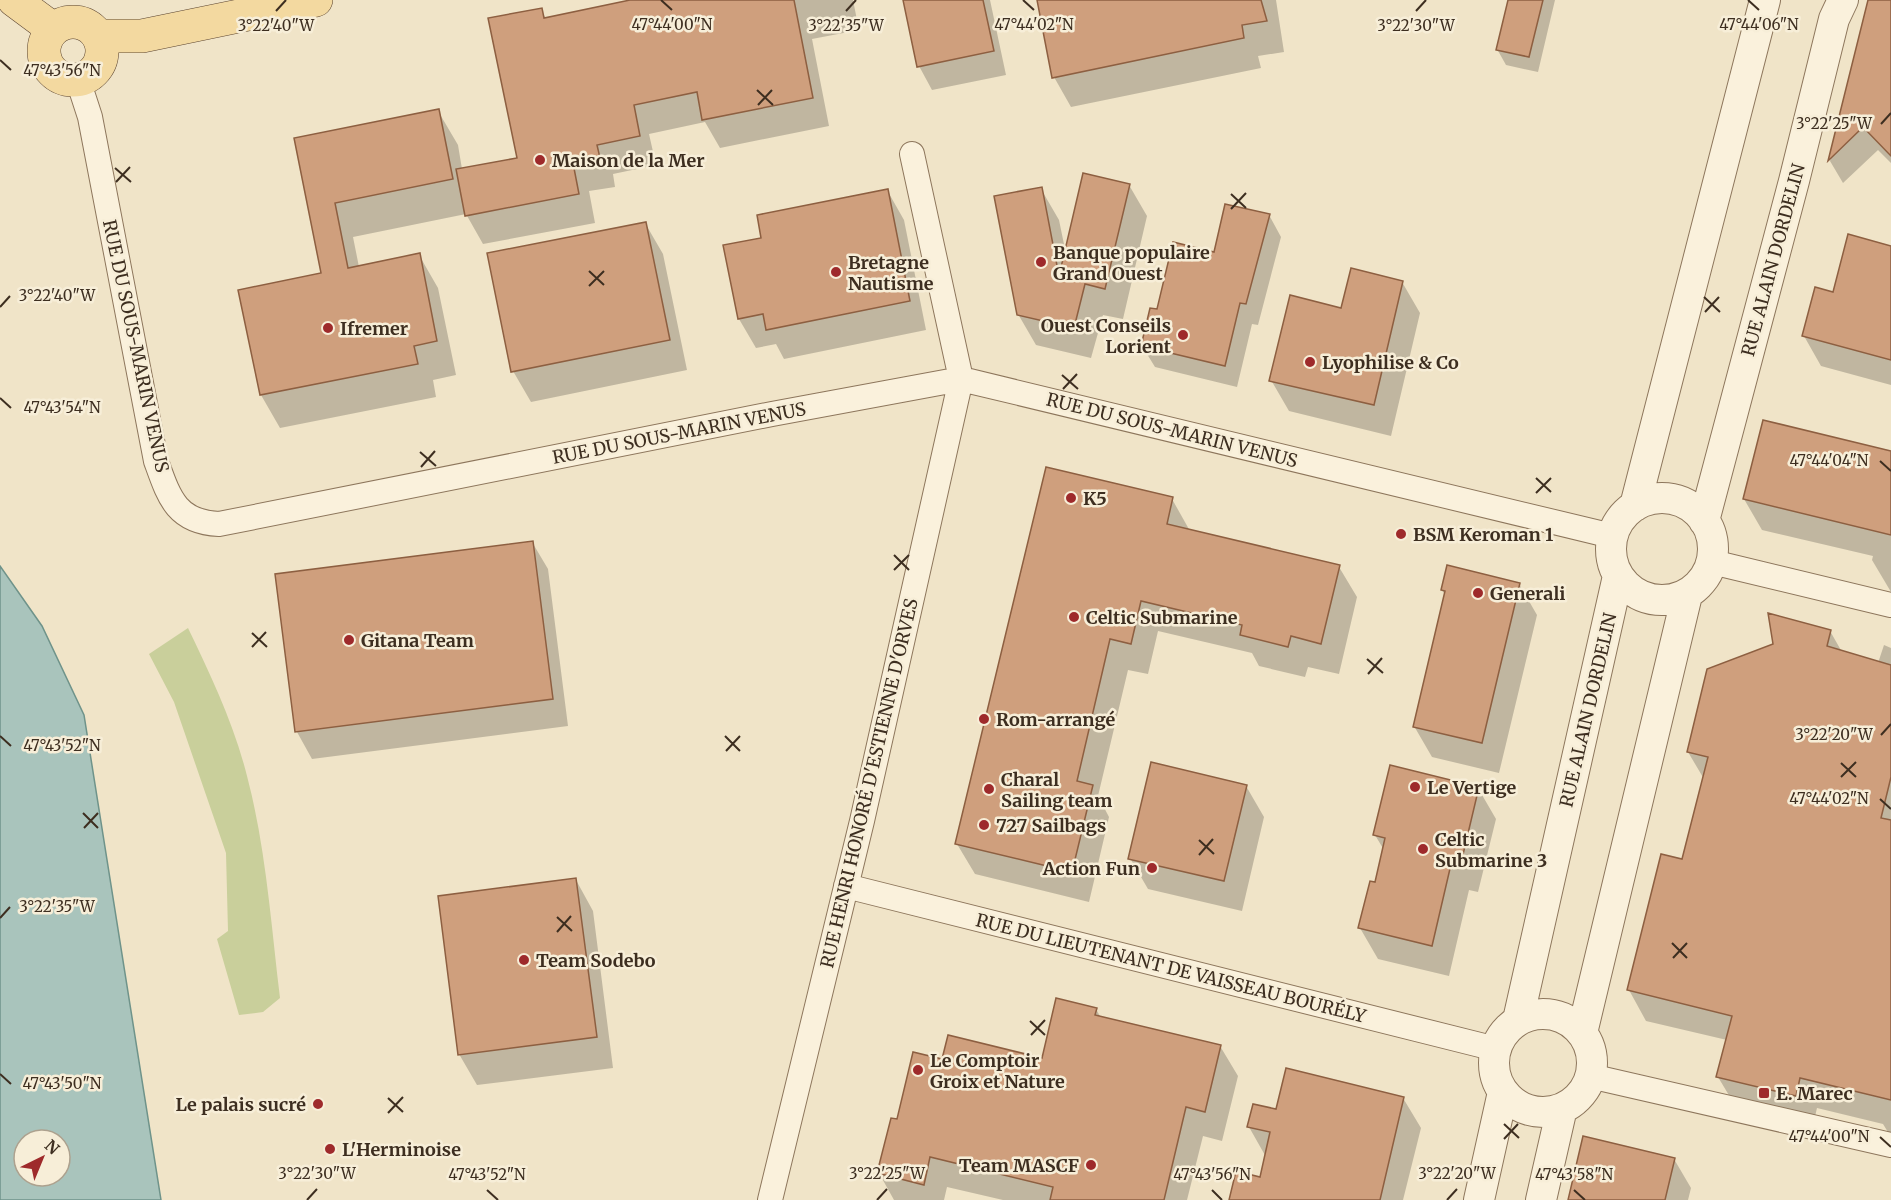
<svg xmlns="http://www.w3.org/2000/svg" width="1891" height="1200" font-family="Merriweather,serif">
	<rect width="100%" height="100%" fill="#f0e4c8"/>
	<path fill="#c9cf9b" d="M188 628C211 676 234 724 247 776 266 848 271 924 280 998L263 1012 239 1015 217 939 228 931 226 853 174 702 149 654Z"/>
	<path fill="#a9c4bc" stroke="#6f938a" stroke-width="1.5" fill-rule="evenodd" d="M0 566 42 626 84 715 161 1200H0ZM24 1140H60V1176H24Z"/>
	<path fill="#0003" d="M637 0H853L859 30 812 39 829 126 720 148 705 122 649 134 656 165 613 174 615 187 589 191 595 223 483 244 466 214 353 237 359 267 419 255 438 288 456 375 433 380 436 397 280 428 261 395 323 275 296 139 438 111 458 145 462 169 519 159 541 10 546 19Z
		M905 0H990L1006 75 932 90 919 66Z
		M1038 0H1276L1284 52 1258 56 1261 68 1071 107 1054 77Z
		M1509 0H1555L1538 72 1506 65 1497 49Z
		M1869 0H1891V163L1878 150 1843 183 1830 161Z
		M1129 185 1147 216 1123 319 1103 315 1091 358 1036 345 1018 314 1041 189 1059 220 1066 254Z
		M887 190 904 220 926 330 784 359 776 344 756 348 739 319 763 239Z
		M1269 215 1281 237 1258 325 1252 324 1237 387 1155 367 1142 346 1158 311 1215 253Z
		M645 223 663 254 687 370 531 402 513 371Z
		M1891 247V385L1821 366 1804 336 1834 294Z
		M1402 282 1420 313 1391 436 1289 411 1271 380 1342 309Z
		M1891 452V592L1872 560 1873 556 1762 530 1744 499Z
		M1172 499 1190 531 1339 567 1357 597 1339 674 1308 667 1305 677 1259 666 1252 653 1158 631 1148 674 1128 670 1098 796 1109 817 1089 902 975 874 957 844Z
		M532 542 548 569 568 726 312 759 297 732Z
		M1519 584 1537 615 1499 773 1432 757 1414 726 1446 596 1442 590Z
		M1830 631 1842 652 1878 663 1884 645 1891 648V1137L1883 1124 1817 1108 1813 1125 1736 1107 1718 1077 1727 1040 1646 1021 1629 990 1683 861 1704 779 1688 752Z
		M1246 786 1264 817 1242 911 1148 889 1130 858Z
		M1478 788 1496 819 1478 892 1469 890 1449 976 1378 959 1360 928 1376 884 1384 850 1375 835Z
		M576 880 593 911 613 1068 477 1085 459 1054Z
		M1096 1009 1101 1018 1220 1046 1238 1076 1222 1141 1203 1136 1187 1200H1003L947 1187 944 1200H894L879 1173 898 1121 943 1061 1043 1059Z
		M1403 1098 1421 1128 1403 1200H1231L1261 1178 1266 1157 1249 1127 1277 1111Z
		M1674 1159 1691 1188 1688 1200H1569Z"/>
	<path fill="#cf9f7d" stroke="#8d5f41" stroke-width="1.5" d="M630 0H794L813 98 702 120 697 92 634 105 640 136 597 145 600 158 573 163 579 194 465 216 456 169 517 158 488 18 542 8 544 18Z
		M903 0H983L994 51 917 67Z
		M1037 0H1261L1267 21 1242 25 1244 38 1052 78Z
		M1508 0H1543L1529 57 1496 50Z
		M1868 0H1891V156L1863 127 1828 161Z
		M439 109 453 179 335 203 348 268 420 253 437 341 414 346 418 364 260 395 238 290 321 273 294 138Z
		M1083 173 1130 184 1105 289 1085 284 1074 328 1017 315 994 196 1042 187 1059 276Z
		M888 189 910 301 766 330 763 314 738 319 723 245 761 238 757 215Z
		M1225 204 1270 214 1246 304 1240 303 1225 366 1141 346 1150 308 1157 309 1173 242 1214 252Z
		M646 222 670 340 511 372 487 253Z
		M1848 234 1891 246V360L1802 336 1815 287 1833 292Z
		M1351 268 1403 281 1374 405 1269 381 1290 295 1341 308Z
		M1763 420 1891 451V535L1743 499Z
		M1046 467 1173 497 1167 524 1340 565 1321 644 1291 636 1288 647 1240 635 1242 625 1141 601 1131 644 1110 639 1077 781 1093 785 1072 872 955 844Z
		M533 541 553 699 295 732 275 574Z
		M1447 565 1520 583 1482 743 1413 727 1445 591 1441 590Z
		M1768 613 1831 630 1827 646 1891 665V777L1881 818 1891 820V1100L1800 1078 1796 1096 1716 1077 1732 1016 1627 990 1661 854 1682 859 1708 757 1687 752 1707 669 1773 644Z
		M1151 762 1247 785 1224 881 1128 859Z
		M1390 765 1479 787 1461 863 1452 860 1432 946 1358 928 1370 881 1375 882 1385 838 1373 835Z
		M576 878 597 1037 458 1055 438 896Z
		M1056 998 1097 1008 1095 1015 1221 1045 1205 1112 1186 1107 1164 1200H1050L1053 1187 930 1157 924 1185 877 1173 891 1118 897 1119 913 1052 942 1059 948 1035 1042 1058Z
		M1286 1068 1404 1097 1380 1200H1229L1236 1171 1260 1177 1270 1132 1247 1127 1253 1104 1276 1109Z
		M1583 1136 1675 1158 1665 1200H1568Z"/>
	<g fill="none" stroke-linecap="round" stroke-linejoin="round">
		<defs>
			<path id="minor" d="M78 80 90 117 156 461C169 497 176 522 219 524L772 414 961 379 1612 536
				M1712 562 1891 605
				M846 886 1496 1049
				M1590 1076 1891 1145
				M770 1200 862 821 961 379 912 154"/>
			<path id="tertiary" d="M1611 549a51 51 0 1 1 102 0a51 51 0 1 1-102 0Z
				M1635 506 1765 0
				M1704 521 1794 181 1834 19 1843 0
				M1494 1063a49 49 0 1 1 98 0a49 49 0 1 1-98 0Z
				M1518 1020 1618 576
				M1582 1033 1687 595
				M1479 1200 1503 1092
				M1541 1200 1562 1108"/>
			<path id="primary" d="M14 0 53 29
				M44 51a29 29 0 1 1 58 0a29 29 0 1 1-58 0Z
				M99 36H142L316 0"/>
		</defs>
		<use href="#minor" stroke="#8d765c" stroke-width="26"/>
		<use href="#tertiary" stroke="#8d765c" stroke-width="32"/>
		<use href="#primary" stroke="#5b4430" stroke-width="34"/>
		<use href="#minor" stroke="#faf1dc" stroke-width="24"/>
		<use href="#tertiary" stroke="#faf1dc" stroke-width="30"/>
		<use href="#primary" stroke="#f3d9a0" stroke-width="33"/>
	</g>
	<path fill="none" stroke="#3d2e20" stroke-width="2" d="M661 0 672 10M1023 0 1034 10M1748 0 1759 10M276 11 286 0M846 11 856 0M1416 11 1426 0M0 60 11 70M757 90 773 105M758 105 772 90M1881 124 1891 113M115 168 131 182M116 182 130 167M1231 194 1246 208M1231 209 1246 193M589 271 604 285M589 286 604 271M1704 297 1720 312M0 307 10 296M1705 312 1719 297M1062 375 1078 389M1063 389 1077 374M0 398 11 408M420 452 436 466M1880 461 1891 471M421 467 435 451M1536 478 1551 492M1536 493 1551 478M894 555 909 570M894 570 909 555M252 633 267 647M252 647 266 632M1367 659 1383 673M1368 674 1382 658M1881 735 1891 724M0 736 11 746M725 736 740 751M726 751 740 736M1841 763 1856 777M1841 777 1856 762M1880 799 1891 809M83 813 98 828M84 828 98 813M1199 840 1214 854M1199 855 1213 839M557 917 572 931M0 918 10 907M557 932 571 916M1672 943 1687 958M1673 958 1687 943M1030 1021 1045 1035M1031 1035 1045 1020M0 1074 11 1084M388 1098 403 1112M388 1113 403 1097M1504 1124 1519 1138M1880 1137 1891 1147M1504 1139 1518 1124M487 1190 498 1200M1212 1190 1222 1200M1574 1190 1585 1200M307 1200 317 1189M877 1200 887 1189M1447 1200 1457 1189"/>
	<g fill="#9e2a2b" stroke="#f7eed8" stroke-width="2">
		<circle cx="540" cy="160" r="6"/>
		<circle cx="1041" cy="262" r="6"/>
		<circle cx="836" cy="272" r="6"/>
		<circle cx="328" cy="328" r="6"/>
		<circle cx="1183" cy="335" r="6"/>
		<circle cx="1310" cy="362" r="6"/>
		<circle cx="1071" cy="498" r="6"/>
		<circle cx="1401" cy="534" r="6"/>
		<circle cx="1478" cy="593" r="6"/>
		<circle cx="1074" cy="617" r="6"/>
		<circle cx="349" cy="640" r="6"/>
		<circle cx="984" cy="719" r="6"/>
		<circle cx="1415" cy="787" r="6"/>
		<circle cx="989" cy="789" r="6"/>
		<circle cx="984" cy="825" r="6"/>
		<circle cx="1423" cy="849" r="6"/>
		<circle cx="1152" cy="868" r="6"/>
		<circle cx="524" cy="960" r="6"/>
		<circle cx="918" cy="1070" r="6"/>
		<rect x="1758" y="1087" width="12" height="12" rx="3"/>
		<circle cx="318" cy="1104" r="6"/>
		<circle cx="330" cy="1149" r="6"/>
		<circle cx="1091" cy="1165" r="6"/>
	</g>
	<g text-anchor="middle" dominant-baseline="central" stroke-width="5" stroke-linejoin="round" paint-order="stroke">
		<g font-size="18" font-weight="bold" fill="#3d2e20" stroke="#f7eed8" text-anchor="start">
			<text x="552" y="160">Maison de la Mer</text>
			<text x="1053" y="252">Banque populaire<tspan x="1053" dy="21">Grand Ouest</tspan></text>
			<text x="848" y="262">Bretagne<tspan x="848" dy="21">Nautisme</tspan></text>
			<text x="1171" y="325" text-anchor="end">Ouest Conseils<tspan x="1171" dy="21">Lorient</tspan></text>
			<text x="340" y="328">Ifremer</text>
			<text x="1322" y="362">Lyophilise &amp; Co</text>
			<text x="1083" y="498">K5</text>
			<text x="1413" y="534">BSM Keroman 1</text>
			<text x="1490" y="593">Generali</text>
			<text x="1086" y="617">Celtic Submarine</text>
			<text x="361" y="640">Gitana Team</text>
			<text x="996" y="719">Rom-arrangé</text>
			<text x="1001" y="779">Charal<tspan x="1001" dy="21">Sailing team</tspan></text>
			<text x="1427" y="787">Le Vertige</text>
			<text x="996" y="825">727 Sailbags</text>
			<text x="1435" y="839">Celtic<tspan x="1435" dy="21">Submarine 3</tspan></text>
			<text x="1140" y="868" text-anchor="end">Action Fun</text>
			<text x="536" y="960">Team Sodebo</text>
			<text x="930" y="1060">Le Comptoir<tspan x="930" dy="21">Groix et Nature</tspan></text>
			<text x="1776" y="1093">E. Marec</text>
			<text x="306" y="1104" text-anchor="end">Le palais sucré</text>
			<text x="342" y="1149">L'Herminoise</text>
			<text x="1079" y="1165" text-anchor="end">Team MASCF</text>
		</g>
		<g font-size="18" fill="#3d2e20" stroke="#f7eed8">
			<text transform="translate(1773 260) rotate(-75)">RUE ALAIN DORDELIN</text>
			<text transform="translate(136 346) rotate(78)">RUE DU SOUS-MARIN VENUS</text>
			<text transform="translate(1172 430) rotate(14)">RUE DU SOUS-MARIN VENUS</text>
			<text transform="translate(679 433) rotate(-11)">RUE DU SOUS-MARIN VENUS</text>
			<text transform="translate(1588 710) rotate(-77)">RUE ALAIN DORDELIN</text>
			<text transform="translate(869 783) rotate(-77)">RUE HENRI HONORÉ D'ESTIENNE D'ORVES</text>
			<text transform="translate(1171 968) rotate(14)">RUE DU LIEUTENANT DE VAISSEAU BOURÉLY</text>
		</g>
	</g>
	<g font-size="15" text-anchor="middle" fill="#3d2e20" stroke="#f7eed8" stroke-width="5" stroke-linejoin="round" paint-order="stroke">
		<text x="1759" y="30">47°44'06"N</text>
		<text x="672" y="30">47°44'00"N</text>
		<text x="1034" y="30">47°44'02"N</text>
		<text x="276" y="31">3°22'40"W</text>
		<text x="846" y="31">3°22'35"W</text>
		<text x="1416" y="31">3°22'30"W</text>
		<text x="62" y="76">47°43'56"N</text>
		<text x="1834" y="129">3°22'25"W</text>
		<text x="57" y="301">3°22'40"W</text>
		<text x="62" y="413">47°43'54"N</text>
		<text x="1829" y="466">47°44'04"N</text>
		<text x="1834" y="740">3°22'20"W</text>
		<text x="62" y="751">47°43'52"N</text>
		<text x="1829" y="804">47°44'02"N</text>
		<text x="57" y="912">3°22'35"W</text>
		<text x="62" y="1089">47°43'50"N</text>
		<text x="1829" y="1142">47°44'00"N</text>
		<text x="317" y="1179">3°22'30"W</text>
		<text x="887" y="1179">3°22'25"W</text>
		<text x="1457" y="1179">3°22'20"W</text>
		<text x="487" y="1180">47°43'52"N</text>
		<text x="1212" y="1180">47°43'56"N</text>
		<text x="1574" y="1180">47°43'58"N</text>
	</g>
	<g transform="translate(42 1158) rotate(43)"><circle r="28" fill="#f7eed8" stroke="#ada18e" stroke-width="1.5"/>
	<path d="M0-4.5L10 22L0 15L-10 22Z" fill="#9e2a2b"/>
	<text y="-9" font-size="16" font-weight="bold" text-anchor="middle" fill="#3d2e20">N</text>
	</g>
</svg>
